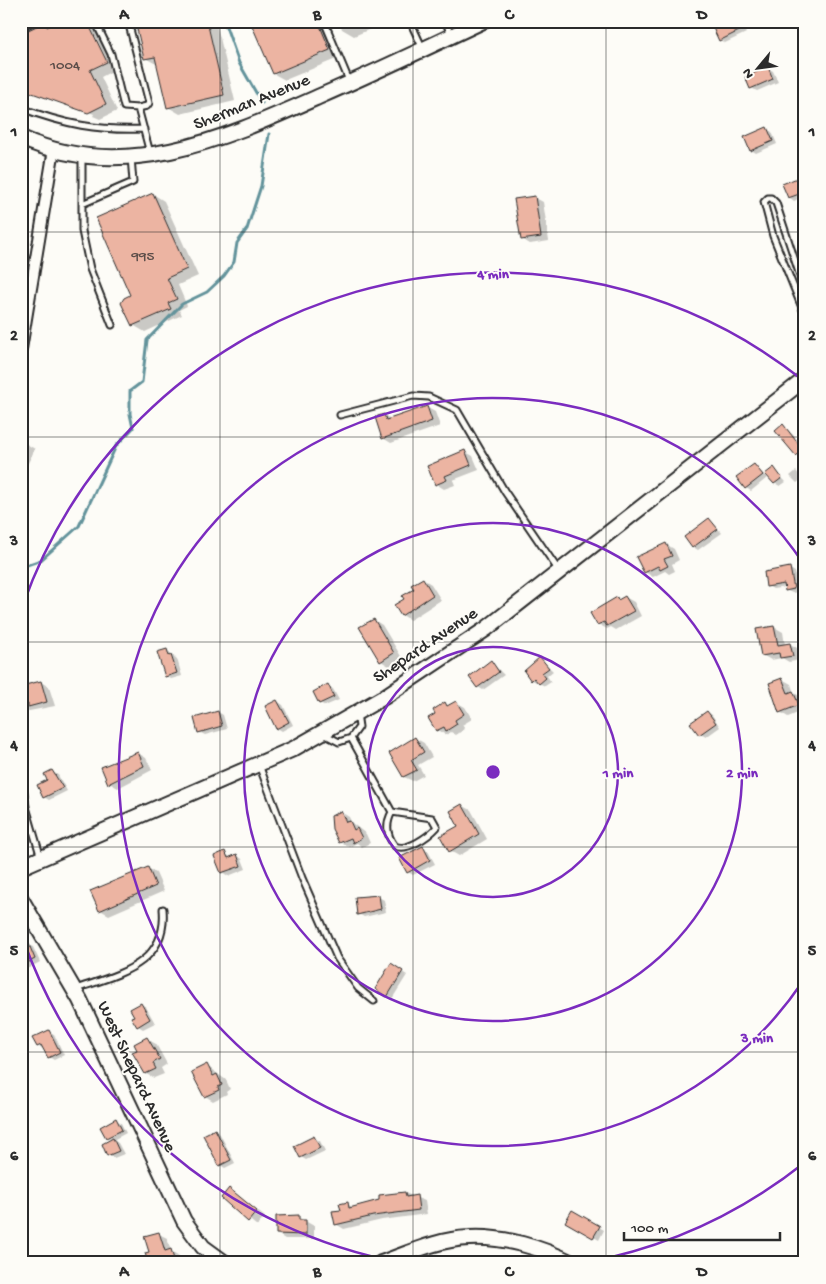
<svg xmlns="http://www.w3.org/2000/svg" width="826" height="1284" font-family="'Gochi Hand',sans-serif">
	<rect width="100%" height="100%" fill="#fdfcf7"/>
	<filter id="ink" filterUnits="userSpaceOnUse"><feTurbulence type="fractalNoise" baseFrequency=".02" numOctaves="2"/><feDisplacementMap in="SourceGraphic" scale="10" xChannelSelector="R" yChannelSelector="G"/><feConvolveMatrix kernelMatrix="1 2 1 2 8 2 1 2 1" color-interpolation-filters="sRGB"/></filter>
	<g filter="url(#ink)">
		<path fill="#0003" d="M62 21H95L118 68 101 77 117 111 100 119 93 116 94 114 21 87 45 24 51 27Z
			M148 21H216L235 101 180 114 168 107 158 65 145 58 150 27Z
			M252 21H326L341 57 285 80 274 74Z
			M339 21H389L354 36 342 29Z
			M729 21 740 22 746 33 725 43 720 40Z
			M768 68 773 71 778 82 757 91 751 88Z
			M767 129 772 132 777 144 756 153 751 150Z
			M805 176V196L794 201 789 197Z
			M21 183 29 190 21 199Z
			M153 194 164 201 198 276 178 285 187 306 179 310 182 315 145 332 133 325 132 295Z
			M534 197 543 202 549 241 530 244 522 239Z
			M426 407 435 412 440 426 391 443 383 438V415L391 419Z
			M783 425 801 443 800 444 805 450 802 458 797 455Z
			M21 441 35 449 25 469 21 467Z
			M464 451 473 456 479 470 453 480 455 485 444 489 436 484Z
			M754 465 767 478 751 491 746 488Z
			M774 469 786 482 780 486 774 483Z
			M796 471 803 478 797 483 790 476Z
			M709 519 722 533 698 550 693 547Z
			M666 544 674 549 679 560 672 564 675 571 669 574 665 571 653 577 645 572Z
			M790 569 795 572 799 592 792 593 786 590V587L773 589 768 586Z
			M423 579 431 584 441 600 410 620 402 615 405 599Z
			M625 597 634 602 641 616 616 630 611 627 607 629 598 624 592 613 617 599 620 600Z
			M374 620 382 625 402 658 389 666 381 661Z
			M774 627 783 632 785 645 790 644 799 649 801 660 789 662 782 658 771 660 762 655Z
			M167 650 177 659 182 676 171 679 166 676Z
			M540 658 553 671 547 676 551 682 545 686 532 680Z
			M491 662 504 675 483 690 478 687Z
			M782 679 791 684 794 693 802 697 805 710 788 717 780 712Z
			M41 682 49 687 55 706 24 712 21 710V690Z
			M328 686 333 689 339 700 325 706 320 703Z
			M277 701 283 705 293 725 282 731 277 728Z
			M456 702 465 707 472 719 462 725 465 729 456 735 451 732 446 735 437 730 430 719 437 715 445 704 450 707Z
			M218 712 223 715 227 729 205 735 199 732Z
			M707 712 712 715 720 727 706 737 700 734 692 723Z
			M415 738 424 743 432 757 418 765 424 775 413 781 404 777 391 753Z
			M138 753 146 758 152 770 118 788 109 783Z
			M52 772 58 775 67 791 49 800 44 797Z
			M462 805 471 810 487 839 459 856 450 851 460 826Z
			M341 812 349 817 352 823 366 834 370 843 362 847 357 843 349 847 340 842Z
			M423 848 428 851 435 864 413 875 408 872Z
			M225 853 231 858 237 855 242 859 246 869 228 876 222 872Z
			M148 868 156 873 164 891 109 915 100 910Z
			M379 897 384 900 386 912 364 917 359 914Z
			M28 944 33 947 40 962 25 970 21 968V947Z
			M391 965 407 975 392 999 376 989Z
			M21 983 25 990 21 992Z
			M141 1004 146 1007 155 1023 143 1029 138 1026 136 1016Z
			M48 1031 54 1034 64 1055 54 1060 49 1057 44 1049 38 1046Z
			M147 1039 156 1044 167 1064 161 1068 164 1074 154 1078 146 1074 139 1050Z
			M207 1066 226 1080 230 1089 226 1092 227 1094 213 1101 205 1096Z
			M116 1120 121 1123 126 1133 113 1140 118 1143 124 1154 114 1158 108 1155 113 1140 107 1137Z
			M215 1130 220 1134 235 1163 225 1168 220 1165Z
			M314 1138 320 1141 325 1151 306 1160 301 1157Z
			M230 1190 265 1217 257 1226 223 1198Z
			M405 1193 425 1201 427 1214 382 1220 344 1229 336 1224 347 1204 354 1208Z
			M573 1211 604 1230 599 1240 567 1221Z
			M298 1217 314 1226V1239H285L277 1234Z
			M159 1234 167 1238 171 1251 179 1256 181 1263 149 1262 150 1253Z"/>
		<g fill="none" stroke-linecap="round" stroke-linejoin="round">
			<path stroke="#63939b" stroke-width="3" d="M224 21 239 63 262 103
				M21 567 41 560 79 526 116 446 133 428 130 414V391L142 382 147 340 182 304 207 292 224 276 234 262 237 243 247 229 261 186 269 134"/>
		</g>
		<path fill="#ecb4a2" stroke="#2b2b2b" d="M59 21H87L107 62 90 70 106 104 88 113 21 89V39L27 37 24 32 45 22 47 27Z
			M147 21H207L224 95 167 108 155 57 144 59 137 29 148 26Z
			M250 21H318L330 50 273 74Z
			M726 21H737L741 30 719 41 713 28Z
			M768 67 773 79 750 89 745 77Z
			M767 127 773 141 750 151 744 137Z
			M805 175V192L788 198 782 184Z
			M153 193 187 269 167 278 177 299 168 303 171 309 132 326 121 303 124 298 130 295 96 218Z
			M535 196 541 237 521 240 514 199Z
			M427 406 432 421 382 439 375 417 384 414 386 420Z
			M783 424 803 450 796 456 775 431Z
			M465 450 471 465 445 476 447 480 435 485 427 466Z
			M754 464 763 475 745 489 736 477Z
			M774 467 782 478 774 484 765 474Z
			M709 518 718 529 692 548 684 537Z
			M666 543 672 556 664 559 668 566 660 570 658 566 644 573 636 557Z
			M790 567 794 589 785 591 784 584 766 587 764 572Z
			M423 578 433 595 401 616 394 605 404 599 402 596 414 589 411 585Z
			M625 596 634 611 607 626 604 622 597 625 590 613 617 597 618 600Z
			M374 619 394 653 380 662 359 627Z
			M774 626 778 645 790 643 793 656 780 658 779 653 761 656 756 629Z
			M167 649 169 656 171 655 177 673 165 677 157 652Z
			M540 657 549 668 542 673 546 678 539 684 534 678 531 681 524 671Z
			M491 660 499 672 477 688 469 677Z
			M782 678 788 693 793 691 799 705 779 713 769 683Z
			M41 681 47 702 28 707V704L21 706V686Z
			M328 684 334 697 319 704 313 692Z
			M277 700 289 722 276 729 265 706Z
			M456 701 464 714 455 720 457 724 446 731 444 727 436 731 428 718 435 714 433 710 445 702 447 706Z
			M218 711 222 726 198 733 194 718Z
			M707 711 716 723 699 735 690 723Z
			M415 737 424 752 411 760 417 770 403 777 389 753Z
			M138 752 144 766 108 784 101 767Z
			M52 770 63 788 43 798 37 785 47 780 44 774Z
			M462 804 479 834 449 852 440 836 458 826 450 811Z
			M341 811 346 822 350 821 354 830 357 828 362 838 353 843 351 838 339 843 332 829 331 816Z
			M423 846 430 860 407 873 399 858Z
			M225 851 228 858 237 854 241 866 221 873 214 856Z
			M148 867 156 886 99 911 90 891Z
			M379 895 381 909 357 915 355 897Z
			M28 942 35 959 21 966V946Z
			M391 963 403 971 387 997 375 989Z
			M141 1003 150 1019 137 1027 131 1017 134 1016 130 1009Z
			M49 1030 60 1052 48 1058 41 1045 37 1047 32 1038Z
			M147 1037 160 1059 153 1063 156 1069 145 1074 132 1052 137 1050 134 1044Z
			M207 1064 213 1076 217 1074 222 1085 218 1087 219 1090 204 1097 191 1072Z
			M116 1118 122 1130 106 1138 100 1127Z
			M215 1129 231 1160 219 1166 203 1135Z
			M314 1136 320 1148 300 1158 294 1146Z
			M113 1138 119 1151 107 1156 102 1144Z
			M229 1188 257 1211 248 1222 221 1198Z
			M405 1192 406 1197 417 1195 419 1210 373 1216 335 1225 332 1211 341 1210 339 1204 348 1202 349 1208 379 1200V1195Z
			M572 1210 600 1226 593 1238 565 1222Z
			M299 1215V1220H306V1235L276 1234V1216Z
			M159 1232 165 1251 171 1249 175 1263H159V1260L148 1263 145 1253 149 1252 144 1236Z"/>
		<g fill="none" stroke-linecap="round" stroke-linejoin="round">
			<defs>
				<path id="lane" d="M95 21 111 54 124 107 138 108
					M128 21 149 103 147 106 138 108 150 153
					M324 21 350 83
					M410 21 423 49
					M445 21 452 36
					M21 28 35 21
					M21 108C64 124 98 131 144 129
					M82 155V231L90 269 112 325
					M82 204 133 182 131 157
					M805 291 776 203 771 198H768L764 202 773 236 805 315
					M340 415 413 396 429 397 457 410 505 492 559 571
					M322 733 339 742 351 738 359 727 357 713
					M351 738 392 812C386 823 386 835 395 846 407 852 429 836 437 827L432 818 392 812
					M259 765 302 878 337 958 358 988 374 1001
					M21 773 26 807 41 858
					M76 989C119 974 168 964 163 909"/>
				<path id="street" d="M21 349 54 149"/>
				<path id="secondary" d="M21 138C124 184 223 139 318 97 374 73 428 47 483 21
					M21 867 293 749 384 697 486 629 805 379
					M21 899 80 1000 184 1221 203 1247 225 1263
					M381 1263C409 1253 439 1239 469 1238 504 1236 542 1248 572 1263"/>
			</defs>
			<use href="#lane" stroke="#2b2b2b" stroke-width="9"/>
			<use href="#street" stroke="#2b2b2b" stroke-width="14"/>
			<use href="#secondary" stroke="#2b2b2b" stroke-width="18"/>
			<use href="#lane" stroke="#fdfcf7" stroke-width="5"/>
			<use href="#street" stroke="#fdfcf7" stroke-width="10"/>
			<use href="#secondary" stroke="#fdfcf7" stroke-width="14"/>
		</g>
	</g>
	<path fill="none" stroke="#2b2b2b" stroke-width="1" stroke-opacity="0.55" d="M220 21V1263M413 21V1263M606 21V1263M21 232H805M21 437H805M21 642H805M21 847H805M21 1052H805"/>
	<g fill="none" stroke="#7b2cbf" stroke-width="2.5">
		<circle cx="493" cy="772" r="125"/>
		<circle cx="493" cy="772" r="249"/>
		<path d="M803 981A374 374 0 1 1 803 563"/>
		<path d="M804 1163A499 499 0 0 1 584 1263M402 1263A499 499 0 0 1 23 939M23 605A499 499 0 0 1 804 381"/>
	</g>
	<g text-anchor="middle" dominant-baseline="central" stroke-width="4" stroke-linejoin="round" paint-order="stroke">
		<g font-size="15" fill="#5b4d49">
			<text x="65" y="66">1004</text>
			<text x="143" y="257">995</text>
		</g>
		<g font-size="18" fill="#2b2b2b" stroke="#fdfcf7">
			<text transform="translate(252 103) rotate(-22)">Sherman Avenue</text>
			<text transform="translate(426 646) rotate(-34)">Shepard Avenue</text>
			<text transform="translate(136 1077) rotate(65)">West Shepard Avenue</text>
		</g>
	</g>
	<circle cx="493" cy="772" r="8" fill="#7b2cbf" stroke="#fdfcf7" stroke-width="2.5"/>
	<g font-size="15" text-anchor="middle" font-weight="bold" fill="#7b2cbf" stroke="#fdfcf7" stroke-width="4" stroke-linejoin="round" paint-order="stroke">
		<text x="493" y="278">4 min</text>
		<text x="618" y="777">1 min</text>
		<text x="742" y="777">2 min</text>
		<text x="757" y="1042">3 min</text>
	</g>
	<rect width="826" height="1284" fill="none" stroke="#fdfcf7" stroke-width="55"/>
	<g transform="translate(758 68) rotate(241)" stroke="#fdfcf7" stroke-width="4" paint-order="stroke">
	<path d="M0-4L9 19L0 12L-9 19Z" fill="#2b2b2b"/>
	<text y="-8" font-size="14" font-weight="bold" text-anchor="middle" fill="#2b2b2b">N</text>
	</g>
	<path d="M624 1232v8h156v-8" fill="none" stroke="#2b2b2b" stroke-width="2.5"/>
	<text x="631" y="1232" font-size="15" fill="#2b2b2b" stroke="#fdfcf7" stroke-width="4" paint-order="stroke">100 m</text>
	<rect x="28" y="28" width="770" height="1228" fill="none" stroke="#2b2b2b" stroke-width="2"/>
	<g font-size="16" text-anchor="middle" font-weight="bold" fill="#2b2b2b">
		<text x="124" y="19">A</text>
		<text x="317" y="19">B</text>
		<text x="509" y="19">C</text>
		<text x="702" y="19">D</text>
		<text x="14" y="136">1</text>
		<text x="812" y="136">1</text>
		<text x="14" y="340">2</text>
		<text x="812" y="340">2</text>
		<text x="14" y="545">3</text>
		<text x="812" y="545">3</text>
		<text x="14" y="750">4</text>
		<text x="812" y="750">4</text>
		<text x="14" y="955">5</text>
		<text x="812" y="955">5</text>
		<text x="14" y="1160">6</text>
		<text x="812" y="1160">6</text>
		<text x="124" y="1276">A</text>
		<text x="317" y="1276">B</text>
		<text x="509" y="1276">C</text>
		<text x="702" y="1276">D</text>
	</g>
</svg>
